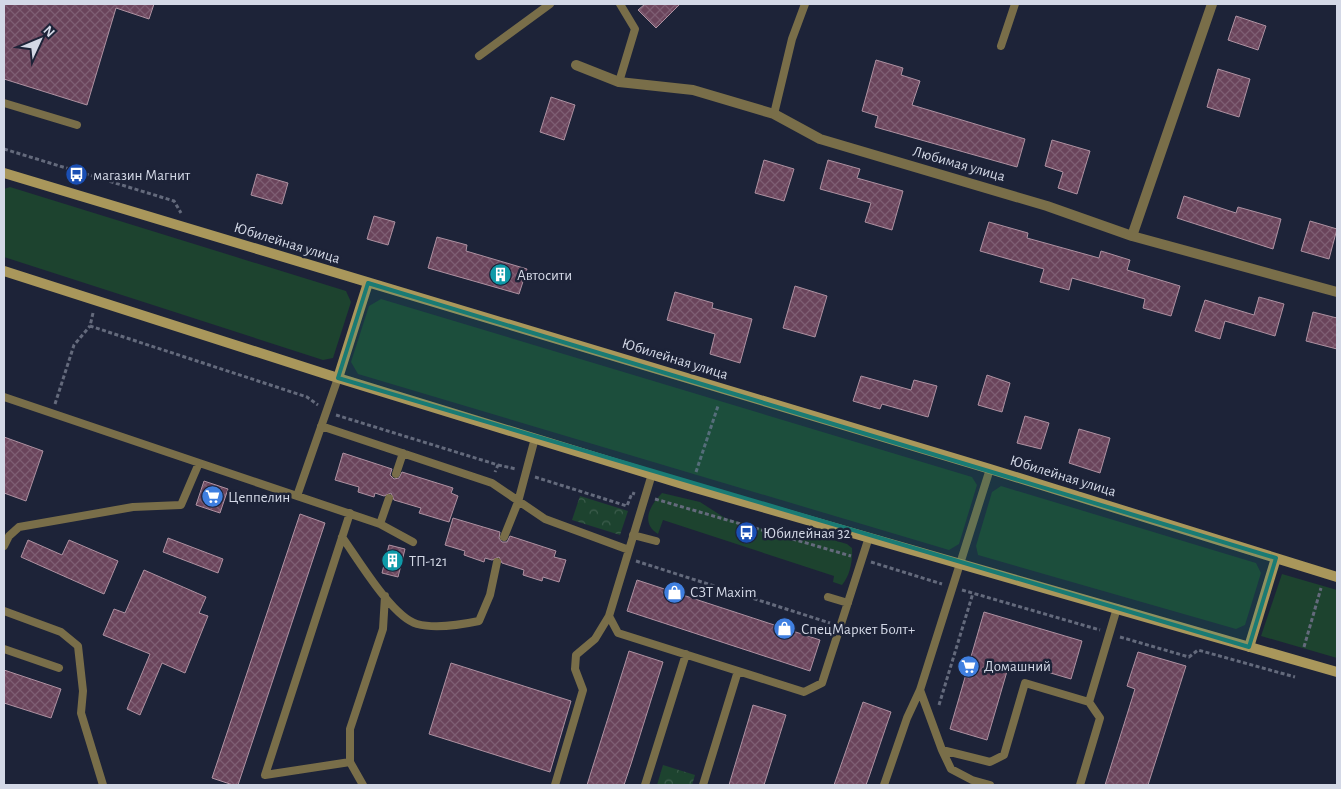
<svg xmlns="http://www.w3.org/2000/svg" width="1341" height="789" font-family="'Alegreya Sans',sans-serif">
	<defs>
		<pattern id="forest-crowns" width="20" height="18" patternUnits="userSpaceOnUse" patternTransform="scale(1.25)"><rect width="20" height="18" fill="#1d432f"/><path d="M2 6a3 3 0 1 1 6 0M12 15a3 3 0 1 1 6 0" fill="none" stroke="#3d5d4d"/></pattern>
		<pattern id="building-cross-hatch" width="8" height="8" patternUnits="userSpaceOnUse" patternTransform="scale(1.25)"><rect width="8" height="8" fill="#6a445b"/><path d="M0 0l8 8M0 8l8-8" fill="none" stroke="#7e5e73"/></pattern>
	</defs>
	<rect width="100%" height="100%" fill="#1d2338"/>
	<path fill="#1d432f" d="M10 187 346 291 351 302 333 358 323 360 4 257V189Z
		M381 299 972 477 977 485 959 544 949 550 358 374 351 362 369 306Z
		M1001 486 1256 563 1261 573 1245 625 1236 629 978 555 976 546 992 492Z
		M662 493 700 502 725 518 773 532 803 531 847 544 852 548C853 560 850 576 842 585L833 582 834 576 663 520 658 534C640 523 650 505 662 493Z
		M1282 574 1337 590V658L1261 636Z"/>
	<path fill="url(#forest-crowns)" d="M580 496 628 511 620 535 572 520Z
		M663 765 695 775 692 785H657Z"/>
	<path fill="url(#building-cross-hatch)" stroke="#ad91a1" d="M4 4H154L149 19 116 8 87 105 4 79Z
		M645 4H680L656 28 638 10Z
		M1236 16 1266 26 1258 50 1228 40Z
		M876 60 903 68 901 75 920 81 912 105 1025 139 1017 167 875 127 878 116 862 111Z
		M1218 69 1250 79 1239 117 1207 107Z
		M551 97 575 105 564 140 540 132Z
		M1052 140 1090 151 1077 194 1058 188 1063 172 1045 166Z
		M764 160 794 169 784 201 755 193Z
		M828 160 860 169 857 178 903 191 892 230 865 222 871 203 820 189Z
		M257 174 288 183 282 204 251 195Z
		M1184 196 1236 213 1238 207 1281 219 1273 249 1177 218Z
		M374 216 395 222 388 245 367 239Z
		M1310 221 1337 229 1329 259 1301 251Z
		M989 222 1028 233 1027 238 1099 258 1101 251 1130 260 1127 270 1180 286 1171 316 1143 308 1145 299 1072 278 1069 290 1040 282 1044 269 980 251Z
		M437 237 467 245 466 251 527 269 519 294 428 268Z
		M795 286 827 296 815 337 783 328Z
		M675 292 713 303 712 308 752 319 740 363 710 354 715 334 667 320Z
		M1259 297 1284 304 1275 336 1225 321 1220 339 1195 331 1205 300 1254 315Z
		M1313 312 1337 318V349L1306 341Z
		M987 375 1010 383 1002 412 978 405Z
		M861 376 911 390 914 380 937 386 928 417 882 404 880 409 853 401Z
		M1025 416 1049 423 1041 449 1017 443Z
		M1079 429 1110 438 1100 473 1069 463Z
		M4 437 43 451 26 501 4 493Z
		M343 453 392 469 390 475 394 479 399 478 402 472 453 488 451 493 458 496 449 522 419 513 421 508 394 500 391 493 384 496 375 493 374 497 358 492 359 487 335 480Z
		M204 481 228 489 220 513 196 505Z
		M300 514 325 523 238 785H233L212 778Z
		M453 518 500 532 499 538 502 542H507L510 536 556 551 554 557 566 560 559 582 543 577 542 581 523 575 524 570 502 563 499 557 492 560 485 558 484 562 464 555 465 551 445 545Z
		M168 538 223 559 218 573 163 552Z
		M28 540 62 555 69 540 118 561 104 594 21 557Z
		M389 545 405 549 398 577 382 573Z
		M144 570 206 597 199 613 208 616 185 673 162 663 140 715 127 709 150 654 103 635 114 609 125 613Z
		M637 580 820 640 810 671 627 611Z
		M984 612 1082 641 1071 679 1010 661 987 740 950 729Z
		M629 651 663 662 631 764 624 785H587Z
		M1138 652 1186 666 1148 785H1105L1135 689 1127 686Z
		M451 663 571 701 550 772 429 734Z
		M4 670 61 689 51 718 4 703Z
		M863 702 891 712 870 774 866 785H834Z
		M753 705 786 715 764 785H729Z"/>
	<g fill="none" stroke-linecap="round" stroke-linejoin="round">
		<path stroke="#646a7c" stroke-width="3" stroke-dasharray="4 2.5" stroke-linecap="butt" d="M4 149 174 201 181 213
			M93 313 90 326 307 397 318 405
			M55 404 74 345 90 326
			M336 415 498 465 495 472
			M498 465 516 469
			M696 472 718 406
			M535 477 627 506 632 493 635 494
			M655 499 851 556
			M636 561 830 623
			M871 562 942 584
			M962 590 1100 630
			M1120 637 1189 657 1198 650 1295 677
			M1304 647 1321 588
			M939 705 973 593"/>
		<path stroke="#796e49" stroke-width="8" d="M1001 46 1015 4
			M479 56 550 4
			M619 82 635 29 620 4
			M4 103 77 125
			M774 114 792 39 805 4
			M4 397 380 524 413 542
			M321 426 492 483 545 519 629 550
			M396 474 403 453
			M652 474 609 616 618 633 804 692 822 683 869 537
			M297 496 338 378
			M350 513 265 775 350 762
			M380 524 389 498
			M633 535 656 541
			M342 537C358 559 392 617 417 624 436 629 460 625 479 621L490 595 497 562
			M504 537 518 502 535 438
			M4 546 9 536 19 527 133 507 181 505 199 463
			M828 597 848 603
			M4 611 61 632 78 646 83 691 81 713 103 785
			M4 649 59 668
			M920 690 942 750 990 762 1004 755 1025 683 1089 702 1100 718 1080 785
			M1089 702 1117 608
			M942 750 951 769 972 780 990 785
			M363 785 350 762V729L383 629 385 596
			M555 785 583 690 575 669 576 655 595 639 609 616
			M645 785 686 654
			M703 785 738 671
			M884 785 907 718 920 690 990 469"/>
		<path stroke="#796e49" stroke-width="10" d="M576 65 619 82 693 90 774 114 820 139 1047 206 1132 236 1337 292
			M1132 236 1212 4"/>
		<path stroke="#a9975b" stroke-width="10" d="M4 173 990 469 1337 577
			M4 271 338 378 692 487 1337 672
			M338 378 368 283
			M1249 647 1276 558"/>
	</g>
	<path fill="#197b74" fill-opacity="0.2" stroke="#197b74" stroke-width="4" stroke-linejoin="round" d="M368 283 1276 558 1249 647 338 378Z"/>
	<defs>
		<symbol id="bus-disc" viewBox="-11 -11 22 22"><circle r="9.5" fill="#1a4fb4" stroke="#1d2338"/><path d="M-5-6H5V4H4V6H2V4H-2V6H-4V4H-5ZM-3.5-4V0h7V-4ZM-3.5 1.2v1.5H-2V1.2ZM2 1.2v1.5H3.5V1.2Z" fill="#fff"/></symbol>
		<symbol id="building-disc" viewBox="-11 -11 22 22"><circle r="9.5" fill="#0f9aa8" stroke="#1d2338"/><path d="M-4-6H4V6H1V3H-1V6H-4ZM-2.5-4.3h1.7v1.8h-1.7ZM.8-4.3h1.7v1.8H.8ZM-2.5-1h1.7V.8h-1.7ZM.8-1h1.7V.8H.8Z" fill="#fff"/></symbol>
		<symbol id="supermarket-disc" viewBox="-11 -11 22 22"><circle r="9.5" fill="#3f7fe0" stroke="#1d2338"/><path d="M-6-5.5h2.5l.6 2H6L4.5 2H-2.5L-4.4-4H-6ZM-1.5 3.2a1.3 1.3 0 1 0 .1 0ZM3 3.2a1.3 1.3 0 1 0 .1 0Z" fill="#fff"/></symbol>
		<symbol id="shop-disc" viewBox="-11 -11 22 22"><circle r="9.5" fill="#3f7fe0" stroke="#1d2338"/><path d="M-5-2.5h2.3a2.7 3.5 0 0 1 5.4 0H5L5.5 6h-11ZM-1.5-2.5h3a1.5 2.3 0 0 0-3 0Z" fill="#fff"/></symbol>
	</defs>
	<g fill-rule="evenodd">
		<use href="#bus-disc" x="64" y="162" width="25" height="25"/>
		<use href="#building-disc" x="488" y="262" width="25" height="25"/>
		<use href="#supermarket-disc" x="200" y="484" width="25" height="25"/>
		<use href="#bus-disc" x="734" y="520" width="25" height="25"/>
		<use href="#building-disc" x="380" y="548" width="25" height="25"/>
		<use href="#shop-disc" x="662" y="580" width="25" height="25"/>
		<use href="#shop-disc" x="772" y="616" width="25" height="25"/>
		<use href="#supermarket-disc" x="956" y="654" width="25" height="25"/>
	</g>
	<g text-anchor="middle" dominant-baseline="central" stroke-width="5" stroke-linejoin="round" paint-order="stroke">
		<g font-size="15" fill="#d3d8e6" stroke="#1d2338">
			<text transform="translate(959 164) rotate(16)">Любимая улица</text>
			<text transform="translate(287 243) rotate(17)">Юбилейная улица</text>
			<text transform="translate(675 359) rotate(17)">Юбилейная улица</text>
			<text transform="translate(1063 476) rotate(17)">Юбилейная улица</text>
		</g>
		<g font-size="15" fill="#d3d8e6" stroke="#1d2338" text-anchor="start">
			<text x="93" y="175">магазин Магнит</text>
			<text x="517" y="275">Автосити</text>
			<text x="228" y="497">Цеппелин</text>
			<text x="763" y="533">Юбилейная 32</text>
			<text x="409" y="561">ТП-121</text>
			<text x="690" y="592">СЗТ Maxim</text>
			<text x="801" y="629">СпецМаркет Болт+</text>
			<text x="984" y="666">Домашний</text>
		</g>
	</g>
	<rect width="1341" height="789" fill="none" stroke="#d3d8e6" stroke-width="10"/>
	<g transform="translate(40 40) rotate(46)" stroke="#1d2338" stroke-width="4" paint-order="stroke">
	<path d="M0-4L9 19L0 12L-9 19Z" fill="#d3d8e6"/>
	<text y="-8" font-size="14" font-weight="bold" text-anchor="middle" fill="#d3d8e6">N</text>
	</g>
</svg>
